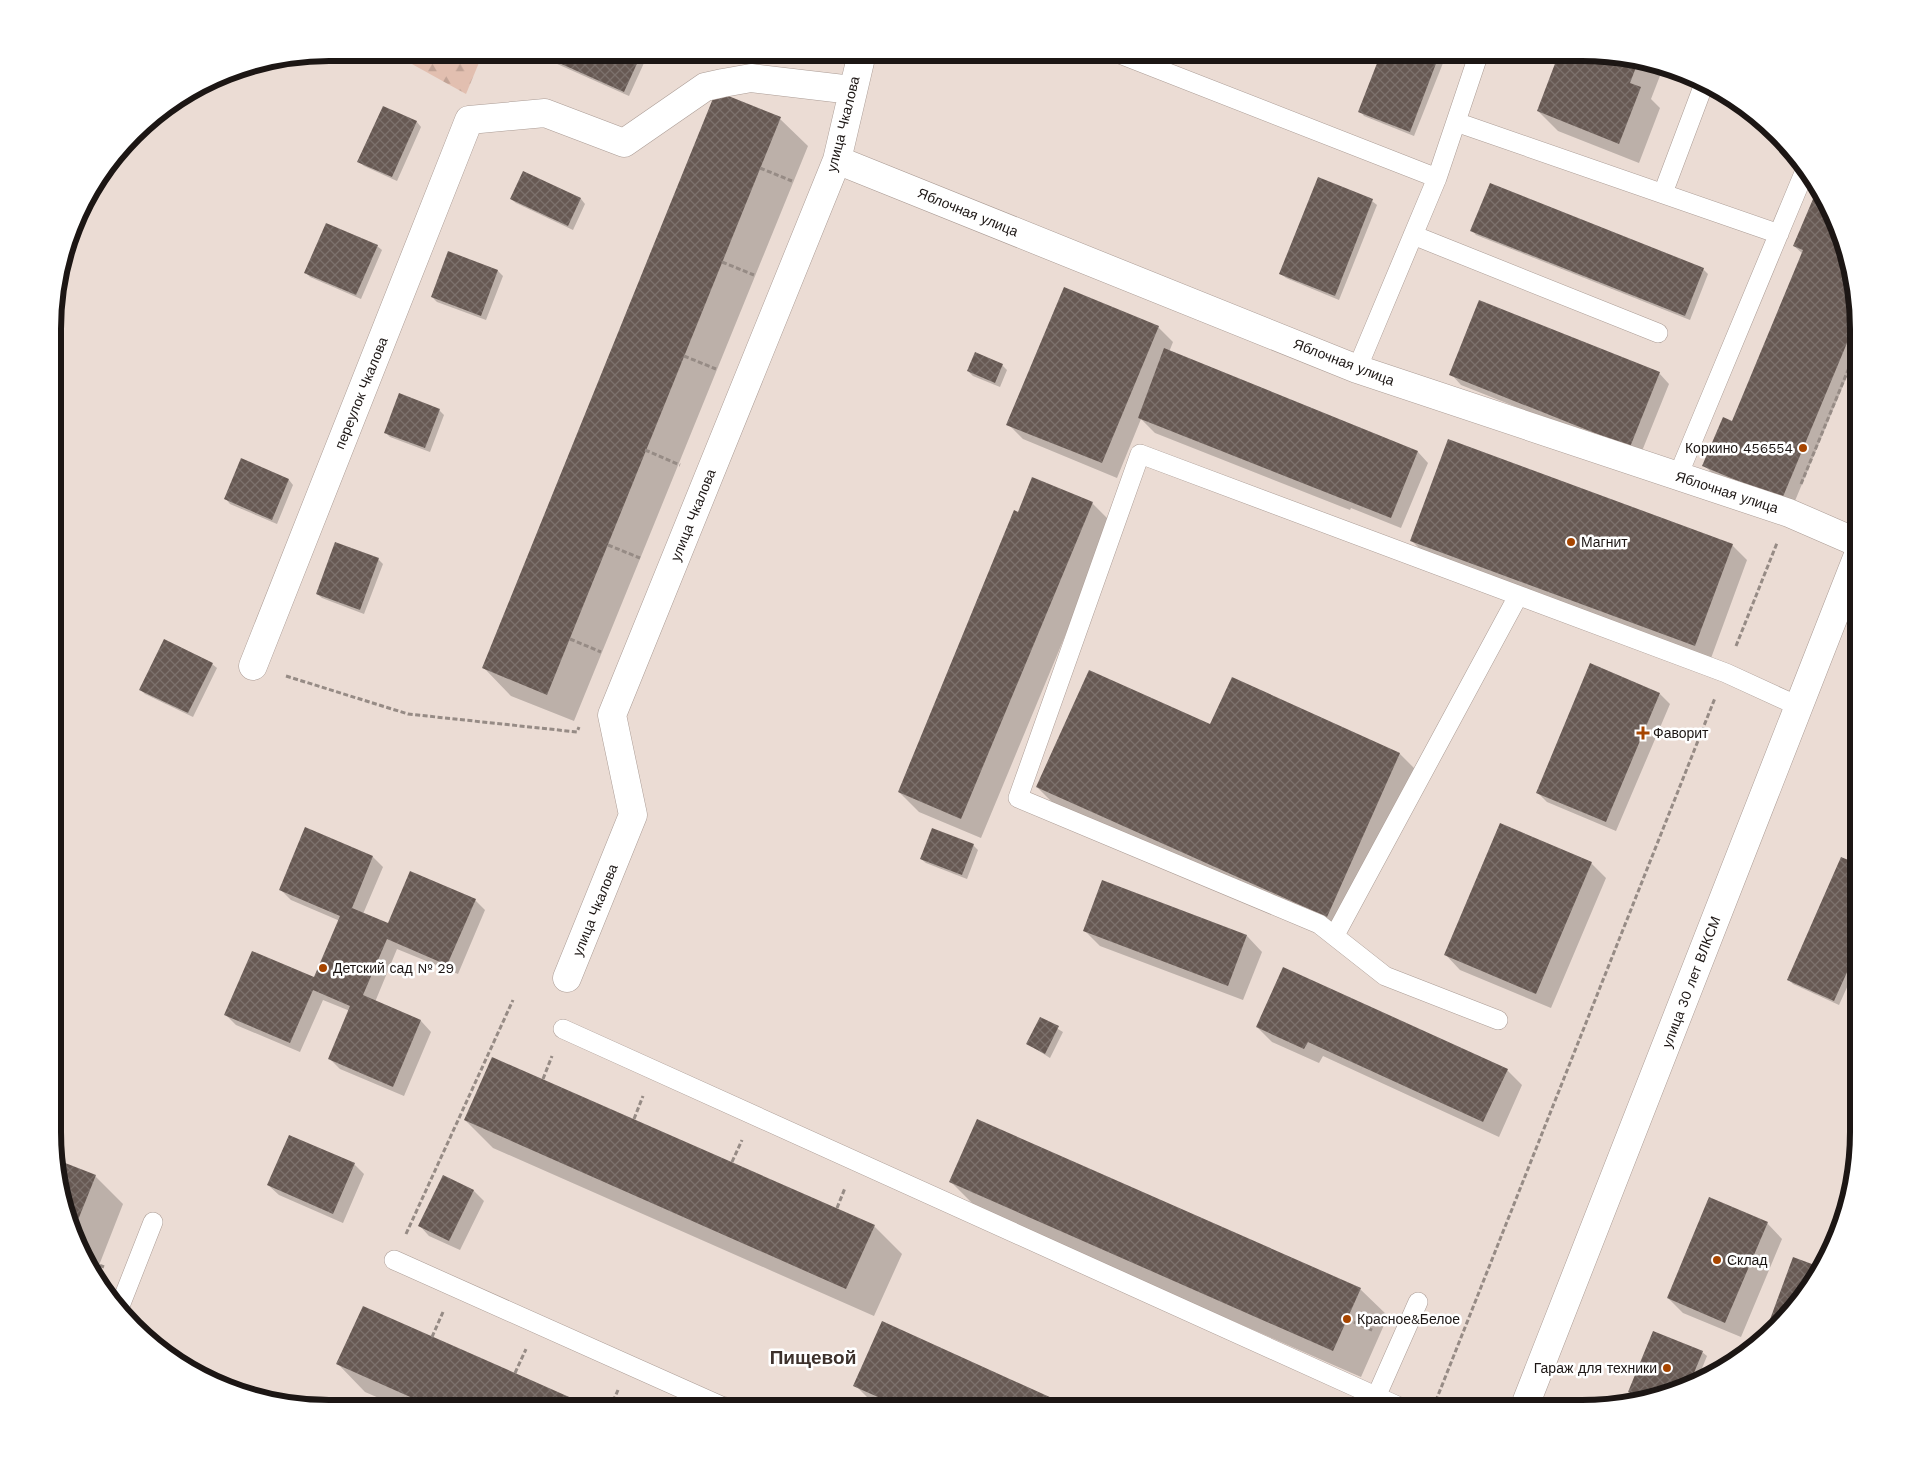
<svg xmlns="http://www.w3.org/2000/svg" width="1911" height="1461" font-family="'Work Sans',sans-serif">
	<defs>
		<pattern id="forest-firs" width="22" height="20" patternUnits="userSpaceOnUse" patternTransform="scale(1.25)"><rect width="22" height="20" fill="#e2bfb0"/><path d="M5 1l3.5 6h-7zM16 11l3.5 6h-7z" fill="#c1a396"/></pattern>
		<pattern id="building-cross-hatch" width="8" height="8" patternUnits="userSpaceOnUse" patternTransform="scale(1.25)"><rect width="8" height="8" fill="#675953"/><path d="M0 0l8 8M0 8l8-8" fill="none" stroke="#7c716c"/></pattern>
	</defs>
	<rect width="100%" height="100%" fill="#ebdcd4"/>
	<path fill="url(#forest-firs)" d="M392 53H483L466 94Z"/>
	<path fill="#0003" d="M542 53H627L644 63 629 96 546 59Z
		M1382 53H1447L1414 136 1364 116 1360 111Z
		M1600 53 1663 68 1651 99 1660 108 1639 163 1558 131 1538 111Z
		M384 107 417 122 421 127 397 181 364 166 359 161Z
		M780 119 808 146 574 721 511 696 484 668Z
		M524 172 581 199 585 204 573 230 516 203 511 199Z
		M1319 179 1372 201 1377 205 1339 300 1286 278 1281 274Z
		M1813 201 1830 208 1849 258 1858 329V350L1792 508 1714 475 1704 465 1733 423 1803 254 1794 246Z
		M1472 230 1703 269 1708 274 1690 320 1476 235Z
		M377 246 382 250 361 299 310 277 306 273Z
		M449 253 498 271 503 276 486 320 437 302 432 297Z
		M1158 327 1173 342 1169 352 1418 452 1428 463 1401 528 1351 508 1350 510 1155 433 1141 419 1117 478 1023 439 1008 424Z
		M1002 365 1007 370 1000 387 973 376 968 371Z
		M1659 373 1669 384 1640 456 1461 385 1451 374Z
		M439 410 444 415 430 452 390 437 385 432Z
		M242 460 289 480 293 485 277 524 230 504 226 499Z
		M1092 503 1112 523 981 838 919 812 899 792 1019 513Z
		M1411 540 1732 545 1747 560 1710 661 1427 556Z
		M378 559 383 564 364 614 322 598 317 594Z
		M212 664 217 668 193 717 145 694 140 689Z
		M1232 679 1400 754 1415 769 1342 931 1052 802 1037 787 1211 726Z
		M1660 694 1670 704 1616 831 1547 802 1537 792Z
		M306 829 373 857 383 867 363 914 389 925 475 900 485 910 458 974 397 949 375 1002 421 1021 431 1032 404 1096 340 1069 330 1059 350 1011 323 1000 300 1052 236 1025 226 1015 314 979 340 921 291 900 281 890Z
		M973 845 978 850 967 879 926 863 921 859Z
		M1842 858 1858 865V963L1839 1005 1793 984 1788 979Z
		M1591 863 1606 878 1551 1008 1460 970 1445 954Z
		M1103 882 1247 936 1262 952 1243 1000 1100 946 1085 931Z
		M1041 1019 1063 1032 1050 1058 1028 1044Z
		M1257 1027 1507 1070 1522 1085 1499 1137 1323 1056 1319 1063 1272 1042Z
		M465 1120 874 1226 902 1254 874 1316 493 1148Z
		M56 1161 95 1176 123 1204 96 1273 81 1255Z
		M354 1164 364 1174 343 1223 279 1195 268 1185Z
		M444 1177 474 1191 484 1201 460 1250 429 1236 419 1225Z
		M951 1182 1360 1289 1388 1316 1361 1377 979 1210Z
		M1767 1223 1782 1239 1741 1337 1683 1313 1668 1298Z
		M363 1308 590 1408H402L365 1392 338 1364Z
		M883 1323 1071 1408H878L855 1385Z
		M1702 1352 1707 1356 1696 1383 1644 1401 1630 1392Z"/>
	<path fill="url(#building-cross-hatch)" d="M540 53H630L640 57 624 92 539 54Z
		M1381 53H1440L1410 132 1358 112Z
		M1559 53H1600L1638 62 1630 83 1641 87 1619 144 1537 111Z
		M716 91 781 117 547 695 482 668Z
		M383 106 417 121 392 177 357 162Z
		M523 171 581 198 568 226 510 199Z
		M1318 177 1373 199 1335 296 1279 274Z
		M1490 183 1704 268 1685 316 1470 231Z
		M1813 199 1830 207 1849 258 1857 319 1782 499 1702 466 1723 417 1732 421 1803 250 1793 246Z
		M326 223 378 245 356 295 304 273Z
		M448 251 498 270 481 316 431 297Z
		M1064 287 1159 326 1102 463 1006 425Z
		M1479 300 1660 372 1630 447 1449 375Z
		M1164 348 1418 451 1391 518 1138 418Z
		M975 352 1003 364 995 383 967 371Z
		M399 393 440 409 425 448 384 433Z
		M1448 439 1733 544 1695 646 1410 541Z
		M241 458 289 479 272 520 224 499Z
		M1032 477 1093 502 961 819 898 792 1014 510 1018 512Z
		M335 542 379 558 360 610 316 594Z
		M164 639 213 663 188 713 139 690Z
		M1590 663 1660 693 1606 822 1536 793Z
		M1089 670 1210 724 1232 677 1400 753 1327 917 1036 787Z
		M1500 823 1592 862 1536 994 1444 955Z
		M305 827 373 856 352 908 388 923 410 871 476 899 447 965 387 939 363 995 421 1020 393 1087 328 1059 350 1006 313 990 290 1043 224 1015 252 951 314 977 340 916 279 890Z
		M932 828 974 844 962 875 920 859Z
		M1841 857 1858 864V948L1834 1001 1787 980Z
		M1102 880 1247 935 1228 986 1083 931Z
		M1283 967 1508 1069 1483 1122 1308 1042 1304 1049 1256 1027Z
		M1040 1017 1059 1026 1045 1054 1026 1044Z
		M492 1057 875 1225 846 1289 464 1120Z
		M977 1119 1361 1288 1333 1351 949 1182Z
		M289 1135 355 1163 333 1214 267 1185Z
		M55 1159 96 1175 74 1230Z
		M443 1175 474 1190 449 1241 418 1226Z
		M1709 1197 1768 1222 1725 1323 1667 1298Z
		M1793 1257 1820 1267 1790 1314 1765 1333Z
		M363 1306 515 1373 594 1408H435L336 1364Z
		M882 1321 1074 1408H903L853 1386Z
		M1653 1331 1703 1351 1689 1385 1647 1400 1628 1392Z"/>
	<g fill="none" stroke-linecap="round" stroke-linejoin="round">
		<defs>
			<path id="service" d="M1117 53 1437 178
				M1456 122 1779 234
				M1663 193 1704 84
				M1413 235 1658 333
				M1357 369 1437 178 1479 53
				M1682 466 1804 173
				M1335 935 1518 596
				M1498 1020 1385 976 1319 924 1018 798 1140 454 1726 673 1798 706
				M563 1029 1402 1408
				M394 1260 721 1406 733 1408
				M120 1306 153 1222
				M1376 1397 1418 1302"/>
			<path id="minor" d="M837 160 1357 369 1789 513 1858 543
				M253 666 469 120 545 113 624 143 705 87 723 83 751 78 852 90
				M567 978 633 815 612 715 837 160 862 53"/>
			<path id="secondary" d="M1524 1408 1858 555"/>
		</defs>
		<use href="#service" stroke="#ab9c95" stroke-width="20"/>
		<use href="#minor" stroke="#ab9c95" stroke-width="29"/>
		<use href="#secondary" stroke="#ab9c95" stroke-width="29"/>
		<path stroke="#968b85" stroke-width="3" stroke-dasharray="5 2.5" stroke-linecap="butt" d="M1637 64 1676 79
			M760 168 792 181
			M722 262 754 275
			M684 356 716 369
			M645 450 680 465
			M1801 484 1858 346
			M608 545 640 558
			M570 639 601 652
			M1736 646 1777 543
			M286 676 408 714 577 732 579 727
			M543 1079 552 1056
			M634 1119 643 1096
			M732 1162 742 1140
			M837 1208 845 1188
			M406 1234 513 1000
			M86 1260 104 1267
			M1347 1319 1374 1331
			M432 1337 443 1312
			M515 1373 526 1349
			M610 1408 618 1390
			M1433 1408 1715 698"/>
		<use href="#service" stroke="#fff" stroke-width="19"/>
		<use href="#minor" stroke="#fff" stroke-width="28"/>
		<use href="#secondary" stroke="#fff" stroke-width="28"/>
	</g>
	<g fill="#a64500" stroke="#fff" stroke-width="2">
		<circle cx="1803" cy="448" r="5"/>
		<circle cx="1571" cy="542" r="5"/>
		<path d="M1640.5 725.5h5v5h5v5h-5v5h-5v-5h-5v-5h5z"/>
		<circle cx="323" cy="968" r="5"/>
		<circle cx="1717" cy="1260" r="5"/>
		<circle cx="1347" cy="1319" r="5"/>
		<circle cx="1667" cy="1368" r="5"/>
	</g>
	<g text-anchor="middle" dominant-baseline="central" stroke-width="5" stroke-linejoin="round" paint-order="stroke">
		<g font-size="14" fill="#1c1614" stroke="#fff">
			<text transform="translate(843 124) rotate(-76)">улица Чкалова</text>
			<text transform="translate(968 212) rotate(22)">Яблочная улица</text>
			<text transform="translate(1344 362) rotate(21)">Яблочная улица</text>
			<text transform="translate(361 393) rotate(-68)">переулок Чкалова</text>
			<text transform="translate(1727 492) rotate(18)">Яблочная улица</text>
			<text transform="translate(693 515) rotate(-68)">улица Чкалова</text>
			<text transform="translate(595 910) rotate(-68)">улица Чкалова</text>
			<text transform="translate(1691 982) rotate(-69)">улица 30 лет ВЛКСМ</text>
		</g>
		<g font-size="14" fill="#1c1614" stroke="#fff" text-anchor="start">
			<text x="1793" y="448" text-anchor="end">Коркино 456554</text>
			<text x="1581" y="542">Магнит</text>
			<text x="1653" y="733">Фаворит</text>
			<text x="333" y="968">Детский сад № 29</text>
			<text x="1727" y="1260">Склад</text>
			<text x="1357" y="1319">Красное&amp;Белое</text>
			<text x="1657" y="1368" text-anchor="end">Гараж для техники</text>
		</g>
		<g font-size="19" font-weight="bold" fill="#3d312c" stroke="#fff">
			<text x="813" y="1357">Пищевой</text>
		</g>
	</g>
	<path d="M0 0H1911V1461H0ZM329 61H1582A268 268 0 0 1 1850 329V1132A268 268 0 0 1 1582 1400H329A268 268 0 0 1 61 1132V329A268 268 0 0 1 329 61Z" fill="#fff" fill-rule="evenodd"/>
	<path fill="none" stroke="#1c1614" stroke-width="6" d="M329 61H1582A268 268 0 0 1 1850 329V1132A268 268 0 0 1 1582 1400H329A268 268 0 0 1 61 1132V329A268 268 0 0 1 329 61Z"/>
</svg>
